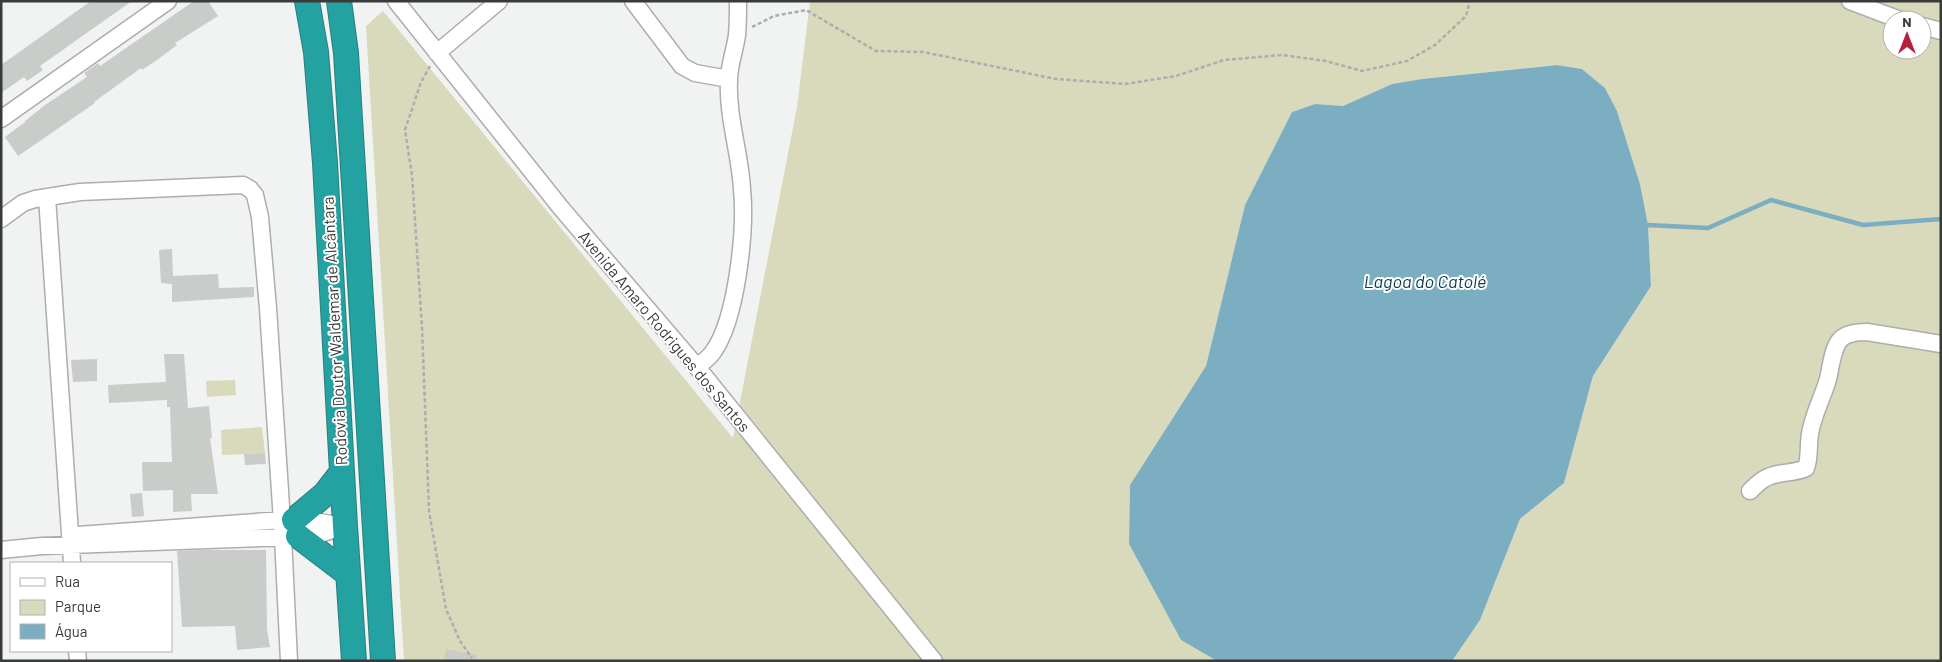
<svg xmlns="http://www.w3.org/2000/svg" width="1942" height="662" font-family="Barlow,sans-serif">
	<rect width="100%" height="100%" fill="#f0f3f2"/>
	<path fill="#d9d9bb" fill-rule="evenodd" d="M810 1H1941V661H1452L1480 620 1520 519 1564 483 1593 376 1651 286 1648 225 1640 184 1617 111 1605 88 1582 69 1556 65 1422 79 1392 84 1343 106 1315 104 1292 112 1245 205 1206 366 1130 485 1129 544 1181 640 1217 661H404L366 26 383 11 733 438 797 107ZM1892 20H1922V50H1892Z
		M235 380 236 395 207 397 206 381Z
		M262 427 265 453 222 455 221 430Z"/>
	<path fill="#7caec1" d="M1557 65 1582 69 1605 88 1617 111 1640 184 1648 225 1651 286 1593 376 1564 483 1520 519 1480 620 1452 661H1217L1181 640 1129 544 1130 485 1206 366 1245 205 1292 112 1315 104 1343 106 1392 84 1422 79Z"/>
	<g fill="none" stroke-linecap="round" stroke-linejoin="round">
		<path stroke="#7caec1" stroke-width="4.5" d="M1643 227 1648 225 1708 228 1771 200 1863 225 1941 219"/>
	</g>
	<path fill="#caccc9" d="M91 1H132L40 66 43 70 27 81 24 77 1 93V65Z
		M194 1H208L218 16 175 43 177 45 157 60 142 70 141 68 94 102 95 103 18 156 5 137 25 122V121L45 105 87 77 84 73 98 63 100 66Z
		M172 249 173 276 218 274 219 288 254 287V297L172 302V284L161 283 159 250Z
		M164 354H184L188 408 209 406 212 438H210L218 494H191L192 511 173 512V490L143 491 142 462H172L170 407H167V400L109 403 108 385 166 382Z
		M97 359V381L73 382 71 360Z
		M265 453 266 464 245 465 244 454Z
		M142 493 144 516 132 517 130 494Z
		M199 550H266L267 629 270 647 237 650 235 626 182 627 177 551Z
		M446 649 477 655 476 661H444Z"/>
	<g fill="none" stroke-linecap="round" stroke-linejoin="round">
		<defs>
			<path id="minor" d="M396 1 561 208 697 367 934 661
				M633 1 682 66 695 73 729 79
				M1850 1 1900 20
				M1922 26 1941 31
				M437 53 499 1
				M1 119 168 1
				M47 197 72 563
				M1 219 23 203 35 199 80 192 243 185 250 189 255 195 260 217 268 308 283 537 289 661
				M697 367C703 362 709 358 713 352 737 319 746 229 742 189 740 153 727 116 729 80 729 65 735 50 737 35 738 24 738 12 738 1
				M1750 491C1757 484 1764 477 1774 475 1785 472 1795 473 1806 468 1810 458 1808 445 1810 434 1813 414 1823 397 1828 379 1831 367 1832 351 1839 341 1845 333 1857 332 1867 332L1941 344
				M78 535 282 520H308L343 526
				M1 550 42 546 314 536 345 526
				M77 651 78 661"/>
			<path id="highway" d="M307 1 316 52 325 163 345 526 354 661
				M339 1 346 53 383 661
				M294 520 325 494 342 472
				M298 536 348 574"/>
		</defs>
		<use href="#minor" stroke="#abaeac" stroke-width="19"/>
		<use href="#highway" stroke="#2b7e7d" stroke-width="26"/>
		<path stroke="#acaead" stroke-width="2.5" stroke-dasharray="4 2.5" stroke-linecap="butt" d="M752 27 774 16 806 10 876 51 923 52 1056 79 1125 84 1176 76 1224 60 1282 55 1326 61 1362 71 1407 61 1435 45 1466 16 1470 1
			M430 66 421 82 405 130 412 175 422 327 429 511 446 609 460 641 472 658"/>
		<use href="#minor" stroke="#fff" stroke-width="16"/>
		<use href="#highway" stroke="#23a2a1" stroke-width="24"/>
	</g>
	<g text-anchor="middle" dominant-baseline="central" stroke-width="4" stroke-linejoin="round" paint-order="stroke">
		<g font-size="16" fill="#393b3a" stroke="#fff">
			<text transform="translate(334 331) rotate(-93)">Rodovia Doutor Waldemar de Alcântara</text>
			<text transform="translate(665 331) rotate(50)">Avenida Amaro Rodrigues dos Santos</text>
		</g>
		<g font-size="18" font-style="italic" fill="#0e3c4b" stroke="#fff">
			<text x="1425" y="281">Lagoa do Catolé</text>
		</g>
	</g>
	<rect width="1942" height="662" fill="none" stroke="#393b3a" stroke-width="5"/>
	<rect x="10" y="562" width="162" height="90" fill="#ffffff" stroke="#b0b1b0"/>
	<rect x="20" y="578" width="25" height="8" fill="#ffffff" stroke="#b0b1b0"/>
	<text x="55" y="587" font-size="15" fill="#393b3a">Rua</text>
	<rect x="20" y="600" width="25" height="15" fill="#d9d9bb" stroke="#b0b1b0"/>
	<text x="55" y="612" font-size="15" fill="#393b3a">Parque</text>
	<rect x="20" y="624" width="25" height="15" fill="#7caec1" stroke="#b0b1b0"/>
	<text x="55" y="637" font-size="15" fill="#393b3a">Água</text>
	<g transform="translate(1907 35)"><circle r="24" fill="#ffffff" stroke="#b0b1b0"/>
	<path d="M0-4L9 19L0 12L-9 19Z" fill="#b5223b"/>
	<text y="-8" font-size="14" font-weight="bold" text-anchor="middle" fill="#393b3a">N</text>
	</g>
</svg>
